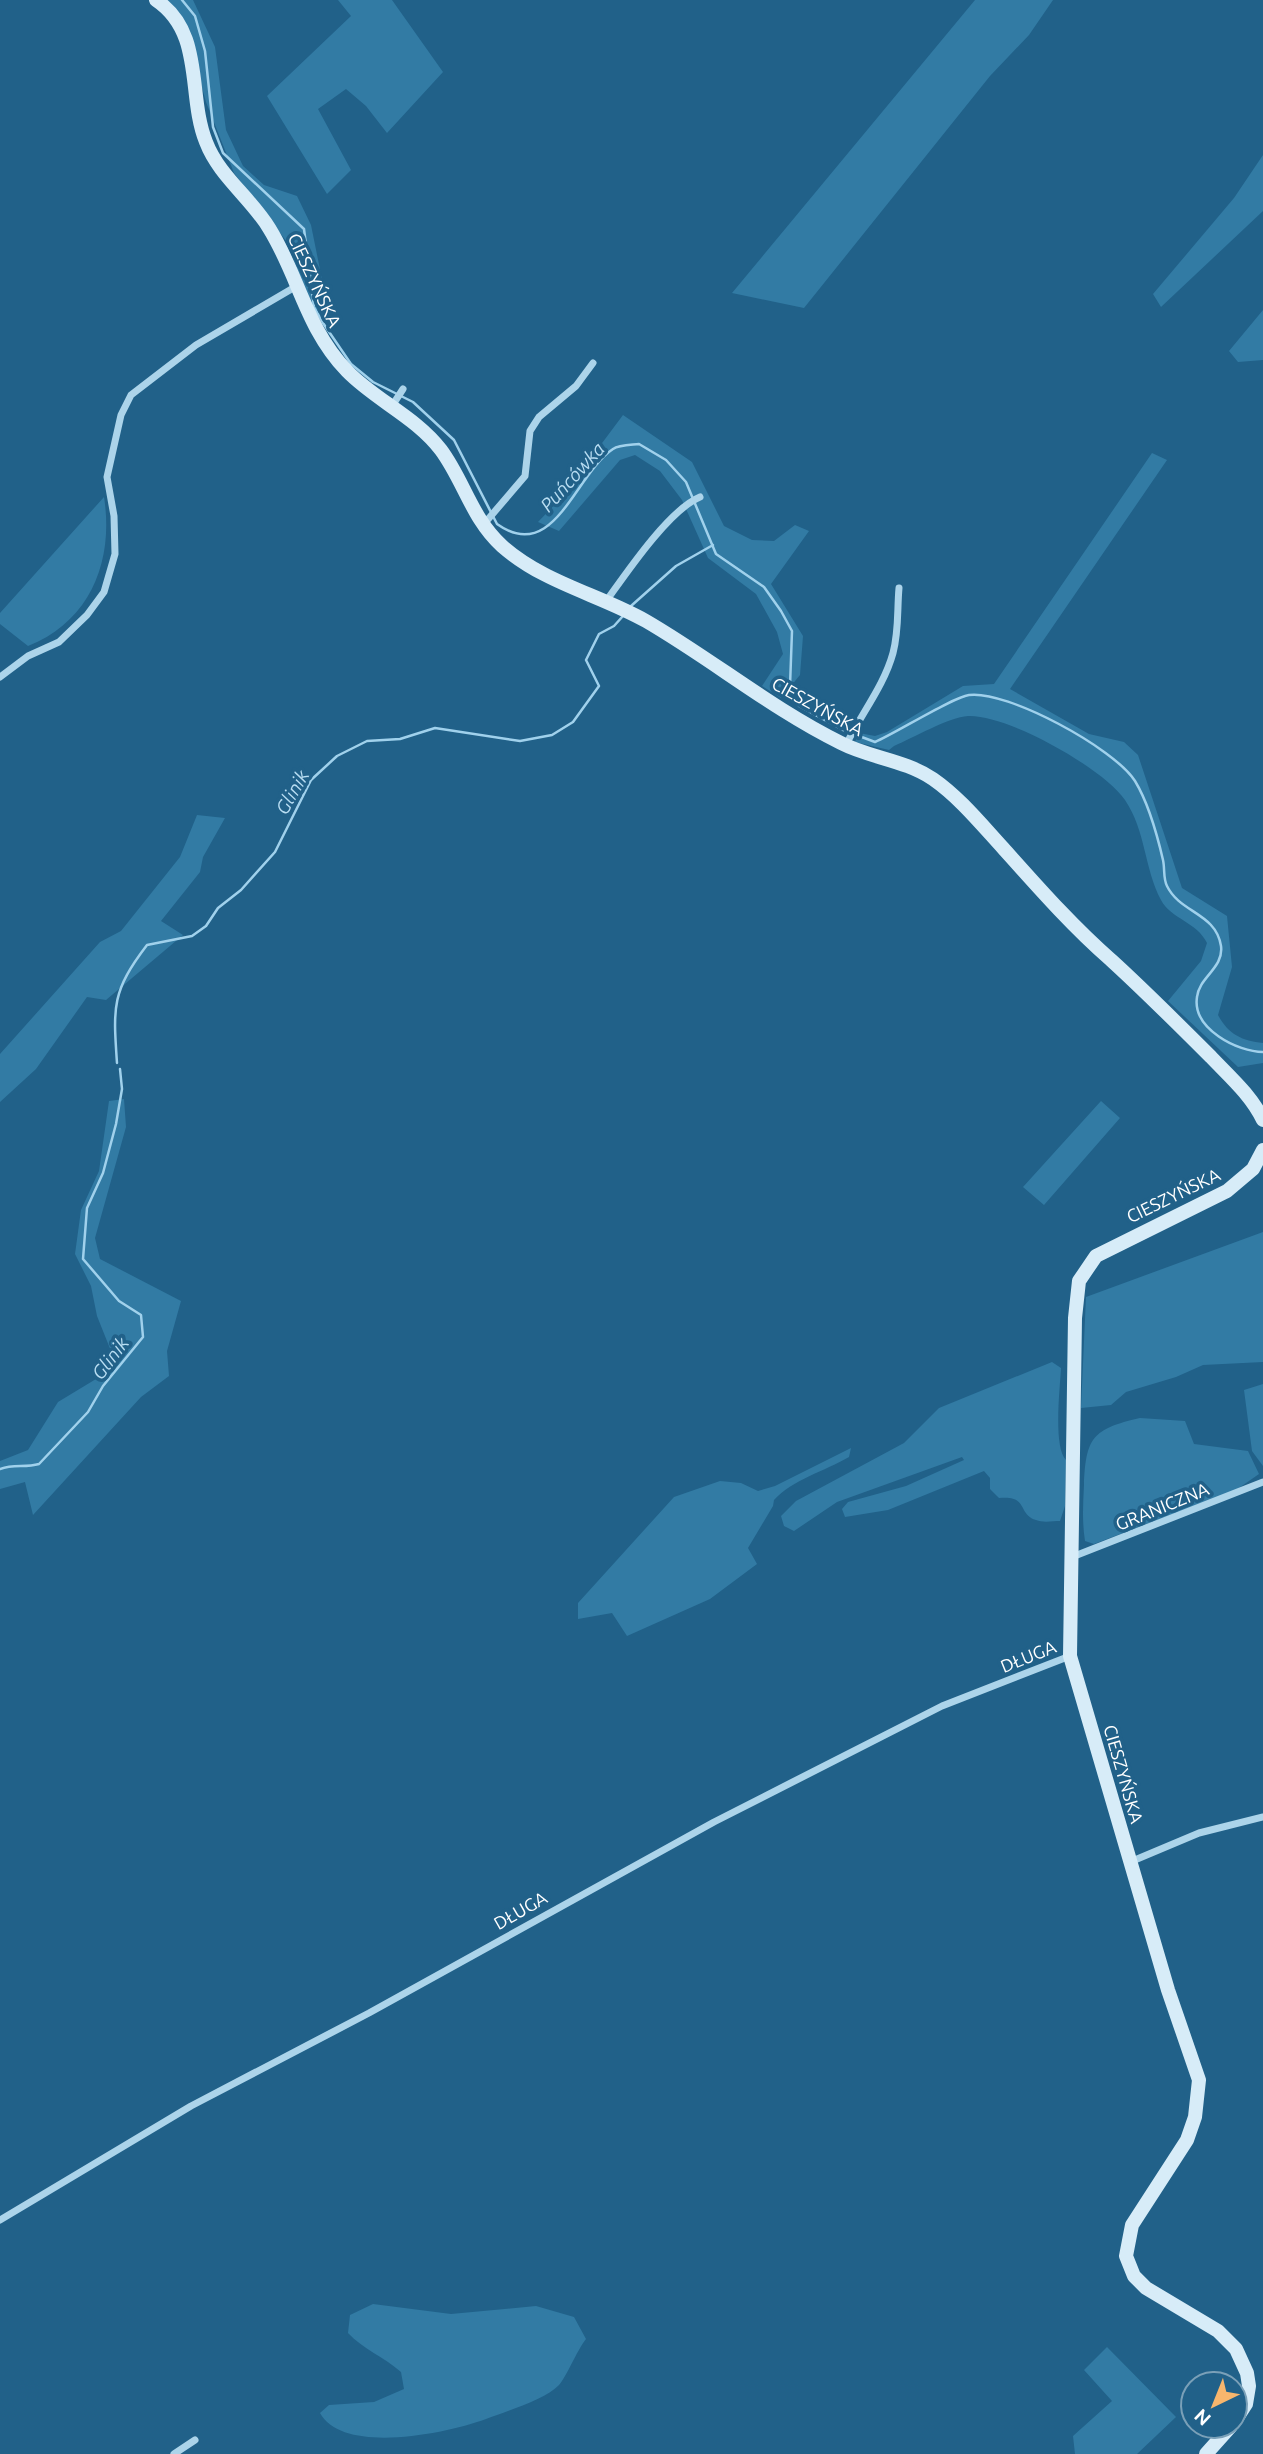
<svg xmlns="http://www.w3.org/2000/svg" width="1263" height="2454" font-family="Ubuntu,sans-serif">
	<rect width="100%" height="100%" fill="#216189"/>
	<path fill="#327ba4" d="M164 0H193L215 47 226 130 243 166 264 185 297 196 311 225 329 314H314L302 289 290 246 234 173 206 102 183 19Z
		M338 0H392L443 72 387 133 366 106 346 89 318 109 351 170 327 194 267 96 351 16Z
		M975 0H1053L1029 35 990 76 804 308 732 293Z
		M1263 155V211L1161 307 1153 294 1234 198Z
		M1263 310V360L1238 362 1229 351Z
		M623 415 692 462 724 526 752 540 774 541 795 525 809 531 771 584 803 636 800 675 781 698 762 686 783 654 777 632 756 594 708 558 682 500 660 471 635 455 620 460 559 531 538 522 561 498Z
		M1152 453 1167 460 1010 689 1089 734 1124 742 1138 755 1182 888 1227 916 1232 967 1218 1015C1228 1034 1242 1041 1263 1043V1063L1238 1067 1168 1001 1201 961 1207 943C1197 922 1171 919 1161 900 1144 868 1146 831 1125 800 1103 768 1007 714 968 716 949 717 913 738 894 746L889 750 855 742 859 733 875 736 887 732 963 686 994 684Z
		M104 497C114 560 91 621 28 646L0 624V613Z
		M197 815 225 818 203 857 200 872 161 921 183 935 106 1000 87 997 36 1069 0 1102V1054L100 942 121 931 180 857Z
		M124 1099 126 1127 95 1238 100 1259 181 1301 167 1351 169 1376 141 1397 33 1515 25 1482 0 1489V1461L28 1450 58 1402 96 1379 111 1351 97 1316 91 1286 75 1254 81 1210 99 1171 109 1101Z
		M1101 1101 1120 1118 1044 1205 1023 1187Z
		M1263 1232V1362L1203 1365 1176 1377 1126 1392 1111 1405 1081 1408 1086 1297Z
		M1052 1362 1061 1368C1060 1388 1053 1447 1066 1460L1065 1506 1060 1521C1053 1521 1043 1523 1036 1520 1017 1514 1029 1495 999 1498L990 1489V1478L984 1471 888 1510 845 1517 842 1509 848 1502 906 1486 964 1460 962 1457 837 1502 794 1531 784 1526 781 1516 796 1501 904 1443 939 1408Z
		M1263 1384V1466L1252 1451 1244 1390Z
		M1140 1418 1185 1421 1194 1444 1248 1451 1259 1474 1236 1490 1094 1544 1085 1541C1082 1522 1083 1504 1084 1485 1086 1438 1092 1429 1140 1418Z
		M851 1448 849 1457C825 1471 792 1480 774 1500L773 1506 748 1548 757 1564 710 1599 627 1636 612 1613 578 1619V1603L674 1497 720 1481 741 1483 758 1491 775 1486Z
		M373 2304 451 2314 536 2306 574 2317 586 2339C576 2352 567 2376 559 2385 545 2400 506 2411 486 2419 442 2435 342 2454 320 2413L329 2405 374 2402 404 2389 401 2372C384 2357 363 2349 348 2333L350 2315Z
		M1107 2347 1176 2417 1137 2454H1075L1073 2436 1112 2401 1084 2370Z"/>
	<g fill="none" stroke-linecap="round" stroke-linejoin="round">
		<path stroke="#a0d1ec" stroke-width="2.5" d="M182 0 195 16 205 51 213 127 223 153 304 229 314 307 323 323 351 364 373 382 413 402 454 440 497 524C554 565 575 474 613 449 619 445 631 445 639 444L666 460 686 482 716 554 764 587 781 611 792 631 790 686 799 706 843 730 875 742C896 733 953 697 969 695 1007 690 1114 748 1135 781 1149 804 1157 834 1163 860 1165 869 1163 878 1167 886 1180 913 1216 913 1221 946 1224 968 1199 977 1197 997 1192 1029 1238 1052 1263 1052
			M631 606 676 566 713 545
			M117 1063C113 1006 112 991 147 945L192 936 206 926 218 908 241 890 275 852 311 780 337 756 367 741 400 739 435 728 520 741 552 735 573 722 599 686 586 660 599 634 614 626 623 616
			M0 1469C14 1464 25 1468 39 1464L88 1412 103 1386 143 1337 141 1315 119 1301 83 1259 87 1208 103 1173 116 1124 122 1089 120 1069"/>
		<path stroke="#acd4ea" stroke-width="7" d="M392 406 403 389
			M484 524 525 476 530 431 539 417 576 386 593 363
			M607 600C627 572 669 510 700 497
			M0 677 28 656 59 642 87 615 104 592 115 554 114 516 107 477 121 415 131 395 196 345 295 287
			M846 745C861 714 884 686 893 653 899 631 897 610 899 588
			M1072 1557 1263 1482
			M1130 1862 1199 1833 1263 1817
			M0 2220 191 2106 369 2013 714 1822 942 1706 1070 1656
			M174 2454 195 2440"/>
		<path stroke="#d7ecf8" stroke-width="14" d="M156 0C205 33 187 95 206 142 219 176 250 197 269 228 299 276 305 327 347 371 375 400 416 417 441 450 464 481 472 519 502 546 544 583 598 594 646 621 713 660 772 709 841 743 870 758 905 760 933 779 959 797 981 824 1003 848 1037 886 1072 926 1111 960 1145 991 1178 1024 1211 1057 1230 1077 1251 1095 1263 1120
			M1235 2421 1246 2404 1249 2386 1247 2373 1236 2349 1218 2331 1146 2288 1134 2276 1126 2256 1132 2225 1187 2140 1195 2117 1199 2080 1168 1990 1070 1656 1075 1318 1079 1281 1096 1256 1227 1191 1253 1169 1263 1150
			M1206 2454 1231 2426"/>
	</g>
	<g text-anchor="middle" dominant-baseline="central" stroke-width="7" stroke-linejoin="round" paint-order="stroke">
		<g font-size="18" fill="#fff" stroke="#216189">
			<text transform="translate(315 280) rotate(65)">CIESZYŃSKA</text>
			<text transform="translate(818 706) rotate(29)">CIESZYŃSKA</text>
			<text transform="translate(1173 1195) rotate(-26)">CIESZYŃSKA</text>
			<text transform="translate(1162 1506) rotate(-22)">GRANICZNA</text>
			<text transform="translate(1028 1656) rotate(-22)">DŁUGA</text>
			<text transform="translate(1124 1774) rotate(74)">CIESZYŃSKA</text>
			<text transform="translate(520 1910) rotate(-30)">DŁUGA</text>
		</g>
		<g font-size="19" font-style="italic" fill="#b8ddf2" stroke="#216189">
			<text transform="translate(572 477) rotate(-48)">Puńcówka</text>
			<text transform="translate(292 792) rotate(-60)">Glinik</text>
			<text transform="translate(110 1358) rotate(-53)">Glinik</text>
		</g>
	</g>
	<g transform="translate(1214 2405) rotate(223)"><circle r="33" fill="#216189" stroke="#7aa0b8" stroke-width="2"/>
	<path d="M0-5L12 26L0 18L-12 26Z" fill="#f7b66d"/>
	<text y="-10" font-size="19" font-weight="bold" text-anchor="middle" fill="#ffffff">N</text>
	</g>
</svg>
